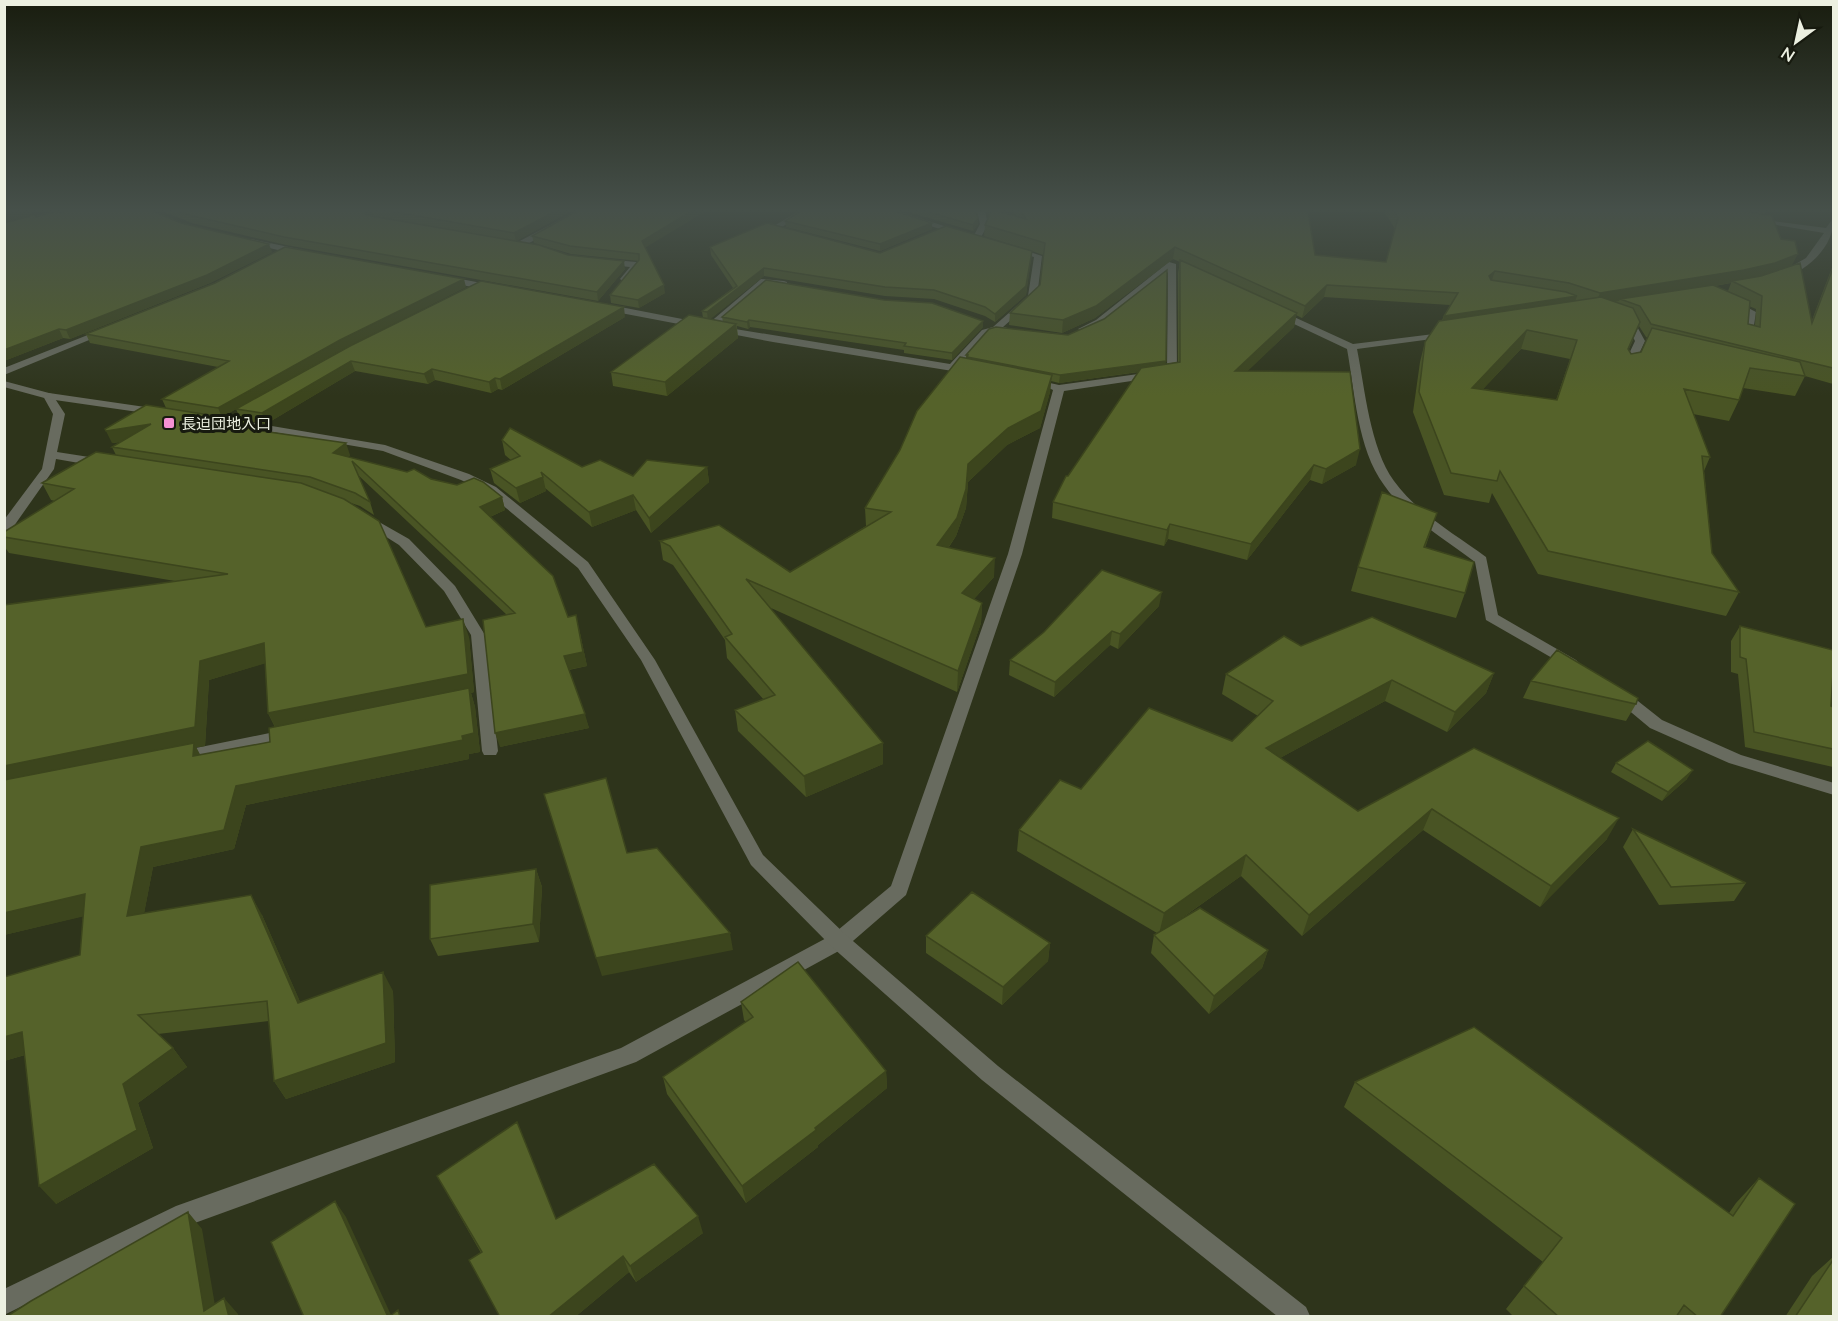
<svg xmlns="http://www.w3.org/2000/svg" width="1838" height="1321" font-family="Lato,'Noto Sans JP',sans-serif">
	<rect width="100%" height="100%" fill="#2e341b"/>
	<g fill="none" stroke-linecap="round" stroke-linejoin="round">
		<path fill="#686b5f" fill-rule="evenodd" d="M54 211H68L4 230V225Z
			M577 211H588L520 248 502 244 506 242 516 243Z
			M799 211H809L780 228 790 230V234L769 229Z
			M883 211H897L966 233 959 235Z
			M977 211H985L988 224 980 239H977L973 237 980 224Z
			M1834 217C1834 246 1810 269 1783 278L1780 277V273L1806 258 1824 233 1753 221 1757 219 1826 228Z
			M251 239 303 250 304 252 300 255 248 243V239Z
			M1011 246 1042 256 1037 297 1003 327 1016 330V334L996 332 988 334 959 366 975 369V373L971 374 773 342 605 310 600 307 605 304 708 324 761 279 784 281 787 282V286L766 284 717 326 950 364 982 330 993 327 1028 296 1034 257 1011 250Z
			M604 259 636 262 640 265 624 282 620 279 630 267 601 264 600 262Z
			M1169 262 1176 264 1177 372 1172 375 1064 391 1022 554 906 895 846 947 636 1062 181 1228 4 1315V1289L176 1206 621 1048 832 935 891 886 1008 554 1053 390 1045 386 1050 383 1059 385 1167 370 1168 272 1102 324 1083 332 1078 329 1096 320Z
			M445 276 492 285 496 288 492 291 442 281V277Z
			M1727 300H1733L1756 312 1752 338 1744 336 1746 313 1727 304Z
			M1275 311H1281L1353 344 1450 332 1452 334 1447 337 1357 349C1365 389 1370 448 1394 481 1417 513 1455 534 1486 557L1498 615 1576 660 1579 663 1576 666H1566L1486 620 1475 562C1444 538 1406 517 1384 485 1357 448 1355 392 1347 349L1275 315Z
			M1622 317 1634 321 1645 341 1632 369 1627 372 1622 369 1635 341 1627 325 1617 320Z
			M103 329 111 331 4 375V368Z
			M48 393 52 394 65 414 57 452 102 459 108 463 102 467 56 459 54 469 9 533 4 534V520L42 469 53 414 43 396Z
			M365 514 409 539 455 586 485 635 498 751 496 755H484L482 751 471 635 444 591 399 545 361 521 359 518 361 515Z
			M1619 689 1624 690 1662 720 1741 755 1834 783V795L1729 763 1650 728 1614 698 1611 694 1614 690Z
			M289 729 295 731 297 735 295 739 181 763 175 761 173 757 175 753 181 751Z"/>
		<path fill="#686b5f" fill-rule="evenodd" d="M4 381 49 393 159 409 164 412 159 415 48 399 4 387Z
			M248 422 385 445 469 474 496 487 588 562 655 660 763 855 846 935 998 1066 1306 1307 1310 1316H1277L982 1080 832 947 751 865 641 660 578 568 488 493 461 480 383 451 244 427V423Z"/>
	</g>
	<path fill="#495424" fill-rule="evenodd" d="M162 211H571L516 241 373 216 568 255 625 269 598 301 286 245 192 223Z
		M905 211H976L978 218V224L973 231Z
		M990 211 1017 217 1013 211H1308L1315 255 1386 262 1395 229 1384 211H1766L1764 214 1792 265 1812 320 1833 265V384L1805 376 1795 396 1743 388 1739 400 1729 421 1693 414 1710 457 1704 471 1712 553 1739 592 1726 616 1538 574 1492 493 1489 503 1444 495 1413 412 1420 362 1425 342 1442 320 1444 316 1450 305 1324 297 1302 318 1296 315 1294 327 1247 371 1356 465 1322 484 1310 480 1247 560 1168 539 1164 546 1052 518 1053 502 1068 476 1139 372 1059 383 1051 381 1050 392 1040 428 1007 445 968 482 966 508 956 536 949 547 994 577 974 599 982 603 981 623 957 692 771 608 883 764 806 797 738 731 735 710 764 700 727 658 725 640 673 565 663 560 660 541 790 572 866 526 865 508 966 358V355L1165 364 1178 362V273L1180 262 1173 259 1095 318 1062 333 1009 325 1010 313 1040 285 1043 255 1032 251 1026 295 995 322 985 316 934 299 885 296 764 276 710 319 723 322 722 317 983 321V327L952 360 904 353V350L750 327 748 329 737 326 738 338 667 396 613 386 611 372 703 318 702 311 733 288 711 255 710 247 880 253 1020 247 984 236 985 225 990 215ZM1731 283 1728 291 1715 286ZM1749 306 1756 309 1755 325 1748 324ZM1639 326 1646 337 1648 338 1641 352 1631 354 1629 349ZM1521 349 1570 359 1556 400 1483 389Z
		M61 213 181 223 272 252 210 283 70 339 63 338 4 361V223L36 217Z
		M785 221 932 223V229L880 251 786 227Z
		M532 236 645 248 665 293 639 308 611 303 610 295 639 261 571 254 534 243Z
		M466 287 343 349 238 409 350 346 625 317 502 390 498 389 491 393 435 380 428 384 355 371 266 424 247 421 249 425 268 432 350 455 348 457 502 497 505 510 490 517 568 617 579 629 587 666 569 670 589 728 500 747 507 615 358 475 370 502 374 515 360 506 348 502 426 627 469 637 474 692 471 693 475 707 480 752 469 754V759L246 805 234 849 153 867 144 913 262 915 300 1002 393 991 395 1062 286 1099 274 1081 269 1021 158 1034 173 1048 187 1067 138 1103 153 1148 56 1204 25 1055 4 1061 80 955 83 916 4 935 175 581 9 553 4 546V537L55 501 51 500 42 483 116 455 112 447 121 442 112 443 166 408 162 399 218 367 90 343 86 334ZM236 409 241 420 222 417ZM265 663 268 713 275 727 270 742 200 755 196 747 205 746 209 680Z
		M502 440 582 467 633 476 707 467 709 482 651 533 636 510 592 527 545 488 546 491 520 503 494 483 490 469 511 460 505 455Z
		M1437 513 1425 548 1465 593 1456 618 1351 591 1358 567Z
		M1159 606 1118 649 1110 645 1054 697 1009 675 1010 660Z
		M1740 626 1831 706 1833 707V767L1745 747 1738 674 1731 672V641Z
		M1301 646 1494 673 1486 693 1447 732 1385 701 1280 758 1358 811 1474 748 1607 839 1540 907 1423 830 1302 936 1241 876 1175 923 1268 950 1262 968 1209 1014 1151 953 1154 935 1157 933 1017 851 1019 830 1232 741 1258 716 1222 694 1226 674Z
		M1531 681 1636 704 1626 721 1523 698Z
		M1616 763 1687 779 1662 801 1611 772Z
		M1633 829 1746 883 1734 901 1659 905 1623 847Z
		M536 869 542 887 539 942 438 956 430 939Z
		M926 936 1050 943 1048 961 1002 1005 926 953Z
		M741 1002 886 1071 887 1088 818 1145V1147L746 1203 667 1094 663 1077 746 1022 744 1020Z
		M1355 1082 1729 1213 1736 1203 1759 1178 1720 1317H1514L1506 1309 1543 1262 1344 1107Z
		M437 1176 556 1219 703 1233 636 1282 629 1272 575 1317H500L481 1253Z
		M1833 1257V1317H1785L1812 1276Z"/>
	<path fill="#3c451d" d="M14 211H31L32 215 4 223V214Z
		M366 211H372L373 216 367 219 365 212Z
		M556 211H571L516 241 514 233Z
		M692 211H706L643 249 642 241Z
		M978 218V224L973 231V225Z
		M932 223V229L880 251V244Z
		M269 244 272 252 210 283 70 339 66 330Z
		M1175 247 1173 259 1095 318 1062 333 1063 320Z
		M1032 251 1026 295 995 322V314Z
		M1798 254 1792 265 1769 275 1732 281 1731 283 1624 300 1620 299 1619 301 1595 305 1600 293Z
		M624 261 625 269 598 301 597 292Z
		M764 268V276L708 321 707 312Z
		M1495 271 1491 283 1489 276Z
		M464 279 466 287 343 349 222 417 218 408 340 340Z
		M664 285 665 293 639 308 638 300Z
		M1327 285 1324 297 1302 318 1305 306Z
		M1577 296 1573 308 1440 328 1444 316Z
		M624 307 625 317 502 390 500 379Z
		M1297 313 1294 327 1233 385 1235 371Z
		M749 320 750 327 748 329 747 322Z
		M983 321V327L952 360V353Z
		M736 324 738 338 667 396 665 382Z
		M59 329 63 338 4 361V350Z
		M1527 330 1521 349 1465 408 1472 388Z
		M351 361 355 371 266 424 262 413Z
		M1166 361 1165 368 1059 383 1060 375Z
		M432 369 435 380 428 384 424 374Z
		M1052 375 1050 392 1040 428 1007 445 968 482 966 508 956 536 937 564V545L968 464Z
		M495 378 498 389 491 393 489 382Z
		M151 424 157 436 112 443 106 431Z
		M346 443 350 455 337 465 333 453Z
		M1360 449 1356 465 1322 484 1326 469Z
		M1314 465 1310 480 1247 560 1251 544Z
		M707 467 709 482 651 533 649 518Z
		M543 477 546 491 520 503 516 488Z
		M633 495 636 510 592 527 589 512Z
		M502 497 505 510 483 520 480 507Z
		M1170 524 1168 539 1164 546 1167 530Z
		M995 558 994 577 961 613 962 593Z
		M1162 592 1159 606 1118 649 1120 634Z
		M982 603 981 623 957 692 958 671Z
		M576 615 587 666 567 670 564 656Z
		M463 619 469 637 474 692 471 693 475 707 480 752 469 754V759L246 805 234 849 153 867 140 935 127 916 141 847 236 786 277 731 268 713Z
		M1112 631 1110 645 1054 697 1055 682Z
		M264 643 273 661 209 680 205 746 196 747 204 762 4 787V766L200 661Z
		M1494 673 1486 693 1447 732 1455 712Z
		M1392 680 1385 701 1260 769 1266 748Z
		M585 714 589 728 500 747 495 733Z
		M883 743V764L806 797 804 776Z
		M1693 770 1687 779 1662 801 1668 792Z
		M1432 809 1423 830 1302 936 1309 915Z
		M1619 818 1607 839 1540 907 1551 886Z
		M1246 855 1241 876 1159 934 1164 913Z
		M536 869 542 887 539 942 533 924Z
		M85 894 98 913 4 935V913Z
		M251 895 262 915 309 1022 298 1003Z
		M730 933 733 950 602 976 596 958Z
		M1050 943 1048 961 1002 1005 1003 987Z
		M1268 950 1262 968 1209 1014 1214 996Z
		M383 972 393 991 395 1062 286 1099 274 1081Z
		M22 1032 38 1051 4 1061V1037Z
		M173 1048 187 1067 138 1103 153 1148 56 1204 39 1186 123 1084Z
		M886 1071 887 1088 818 1145V1147L746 1203 742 1186Z
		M335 1201 346 1217 392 1317H388Z
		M188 1212 202 1229 217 1317 204 1311Z
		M698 1216 703 1233 636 1282 630 1266Z
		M623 1256 629 1272 575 1317H548Z
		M224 1298 238 1314 239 1317H229Z"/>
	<path fill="#55622a" stroke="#3c451d" stroke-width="1.5" fill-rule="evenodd" d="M4 211H14L4 214Z
		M56 211 61 213 65 211H152L181 223 269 244 207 275 66 330 59 329 4 350V223L34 215 36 217Z
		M178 211H366L365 212 366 215 539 245 568 255 624 261 597 292 284 237 189 215Z
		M389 211H556L514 233Z
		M577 211H692L642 241 664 285 638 300 610 295 639 260V254L570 246 532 236Z
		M801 211H895L932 223 880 244 785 221Z
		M925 211H976L978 218 973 225Z
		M990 211H997L1026 219 1021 211H1308L1315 255 1386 262 1398 218 1394 211H1744L1772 216 1781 239 1795 241 1798 254 1775 263 1744 270 1600 293 1569 283 1495 271 1489 276 1491 280 1566 292 1577 296 1444 316 1458 293 1327 285 1305 306 1175 247 1096 306 1063 320 1010 313 1040 285 1045 243 985 225 990 214Z
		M767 223 880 253 946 226 1032 251 1026 286 995 314 985 307 934 290 885 287 764 268 707 312 702 311 737 286 710 247Z
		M285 247 464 279 340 340 218 408 162 399 229 361 86 334 215 283Z
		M1180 260 1297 313 1235 371 1350 372 1360 449 1326 469 1314 465 1251 544 1170 524 1167 530 1053 502 1066 476H1068L1141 368 1180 362Z
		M1800 263 1812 323 1833 268V368L1651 324 1640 306 1620 299 1713 285 1750 301 1748 324 1760 327 1762 296 1732 281 1761 276Z
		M1167 270 1166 361 1060 375 967 357 968 355H966L989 329 996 327 1068 335 1104 319Z
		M766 280 884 300 932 303 983 321 952 353 904 346 906 343 749 320 747 322 722 317Z
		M481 281 624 307 500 379 495 378 489 382 432 369 424 374 351 361 262 413 236 409 350 346Z
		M1601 297 1633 308 1640 322 1628 349 1631 354 1641 352 1652 328 1800 362 1805 376 1750 368 1739 400 1684 389 1710 457 1702 456 1712 553 1739 592 1548 551 1500 471 1497 481 1451 473 1419 392 1425 342 1439 321ZM1527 330 1577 340 1557 400 1472 388Z
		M689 315 736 324 665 382 611 372Z
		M960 357 1052 375 1041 411 1008 428 968 464 966 489 957 518 937 545 995 558 962 593 982 603 958 671 746 579 883 743 804 776 735 710 775 695 725 637 732 634 670 546 660 541 719 525 790 572 891 512 865 508 900 450 917 411Z
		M146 405 247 421 242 424 267 428 262 431 346 443 333 453 407 472 414 469 431 479 457 485 474 478 483 482 502 497 480 507 553 576 568 617 576 615 583 652 564 656 585 714 495 733 483 620 515 613 352 461 370 502 355 493 310 477 112 447 151 424 106 431 105 429Z
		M510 428 582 467 600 460 633 476 647 460 707 467 649 518 633 495 589 512 541 472 543 477 516 488 490 469 520 456 502 440Z
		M96 452 301 483 344 499 379 521 426 627 463 619 468 674 268 713 264 643 200 661 195 727 4 766V605L228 574 4 537V532L74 489 42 483Z
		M1382 492 1437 513 1424 547 1474 562 1465 593 1358 567Z
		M1102 570 1162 592 1120 634 1112 631 1055 682 1010 660 1044 632Z
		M1372 617 1494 673 1455 712 1392 680 1266 748 1358 811 1474 748 1619 818 1551 886 1432 809 1309 915 1246 855 1164 913 1019 830 1060 780 1081 789 1149 708 1232 741 1273 701 1226 674 1284 636 1301 646Z
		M1740 626 1833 650V673L1831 706 1833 707V749L1754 732 1746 659 1740 657Z
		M1557 650 1638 698 1636 704 1531 681Z
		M469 688 474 733 462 736 463 740 236 786 224 830 141 847 127 916 251 895 298 1003 383 972 386 1043 274 1081 267 1001 138 1015 173 1048 123 1084 137 1130 39 1186 22 1032 4 1037V977L80 955 85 894 4 913V780L194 743 193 756 270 742 269 728Z
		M1648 741 1693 770 1668 792 1616 763Z
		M606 778 627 853 657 848 730 933 596 958 544 794Z
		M1633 829 1746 883 1671 887Z
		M536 869 533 924 430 939V885Z
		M972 892 1050 943 1003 987 926 936Z
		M1200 908 1268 950 1214 996 1154 935Z
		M798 962 886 1071 815 1128 816 1130 742 1186 663 1077 753 1017 741 1002Z
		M1474 1027 1733 1216 1759 1178 1795 1204 1720 1317H1698L1684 1305 1676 1317H1559L1524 1286 1562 1238 1355 1082Z
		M517 1122 556 1219 654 1164 698 1216 630 1266 623 1256 548 1317H500L469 1260 482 1252 437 1176Z
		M335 1201 388 1317H304L271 1242Z
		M188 1212 204 1311 224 1298 229 1317H6L31 1301Z
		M1833 1260V1317H1795Z
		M398 1310 400 1317H389Z"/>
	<linearGradient id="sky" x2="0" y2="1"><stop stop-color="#191d0f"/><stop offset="0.53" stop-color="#46504a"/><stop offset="1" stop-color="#46504a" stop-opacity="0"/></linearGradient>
	<rect width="1838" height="396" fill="url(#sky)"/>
	<rect fill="#f591d2" stroke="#171a0f" stroke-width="2" x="163" y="417" width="12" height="12" rx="3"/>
	<g text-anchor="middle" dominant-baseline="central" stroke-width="6" stroke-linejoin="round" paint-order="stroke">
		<g font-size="15" fill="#ecf0e1" stroke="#171a0f" text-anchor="start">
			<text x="181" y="423">長迫団地入口</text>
		</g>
	</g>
	<rect width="1838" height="1321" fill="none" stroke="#ecf0e1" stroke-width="12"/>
	<g transform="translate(1796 42) rotate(213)" stroke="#171a0f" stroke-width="4.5" paint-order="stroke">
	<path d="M0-4.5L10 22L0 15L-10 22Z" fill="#ecf0e1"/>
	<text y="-9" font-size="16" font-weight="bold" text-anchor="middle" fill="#ecf0e1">N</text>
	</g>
</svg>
